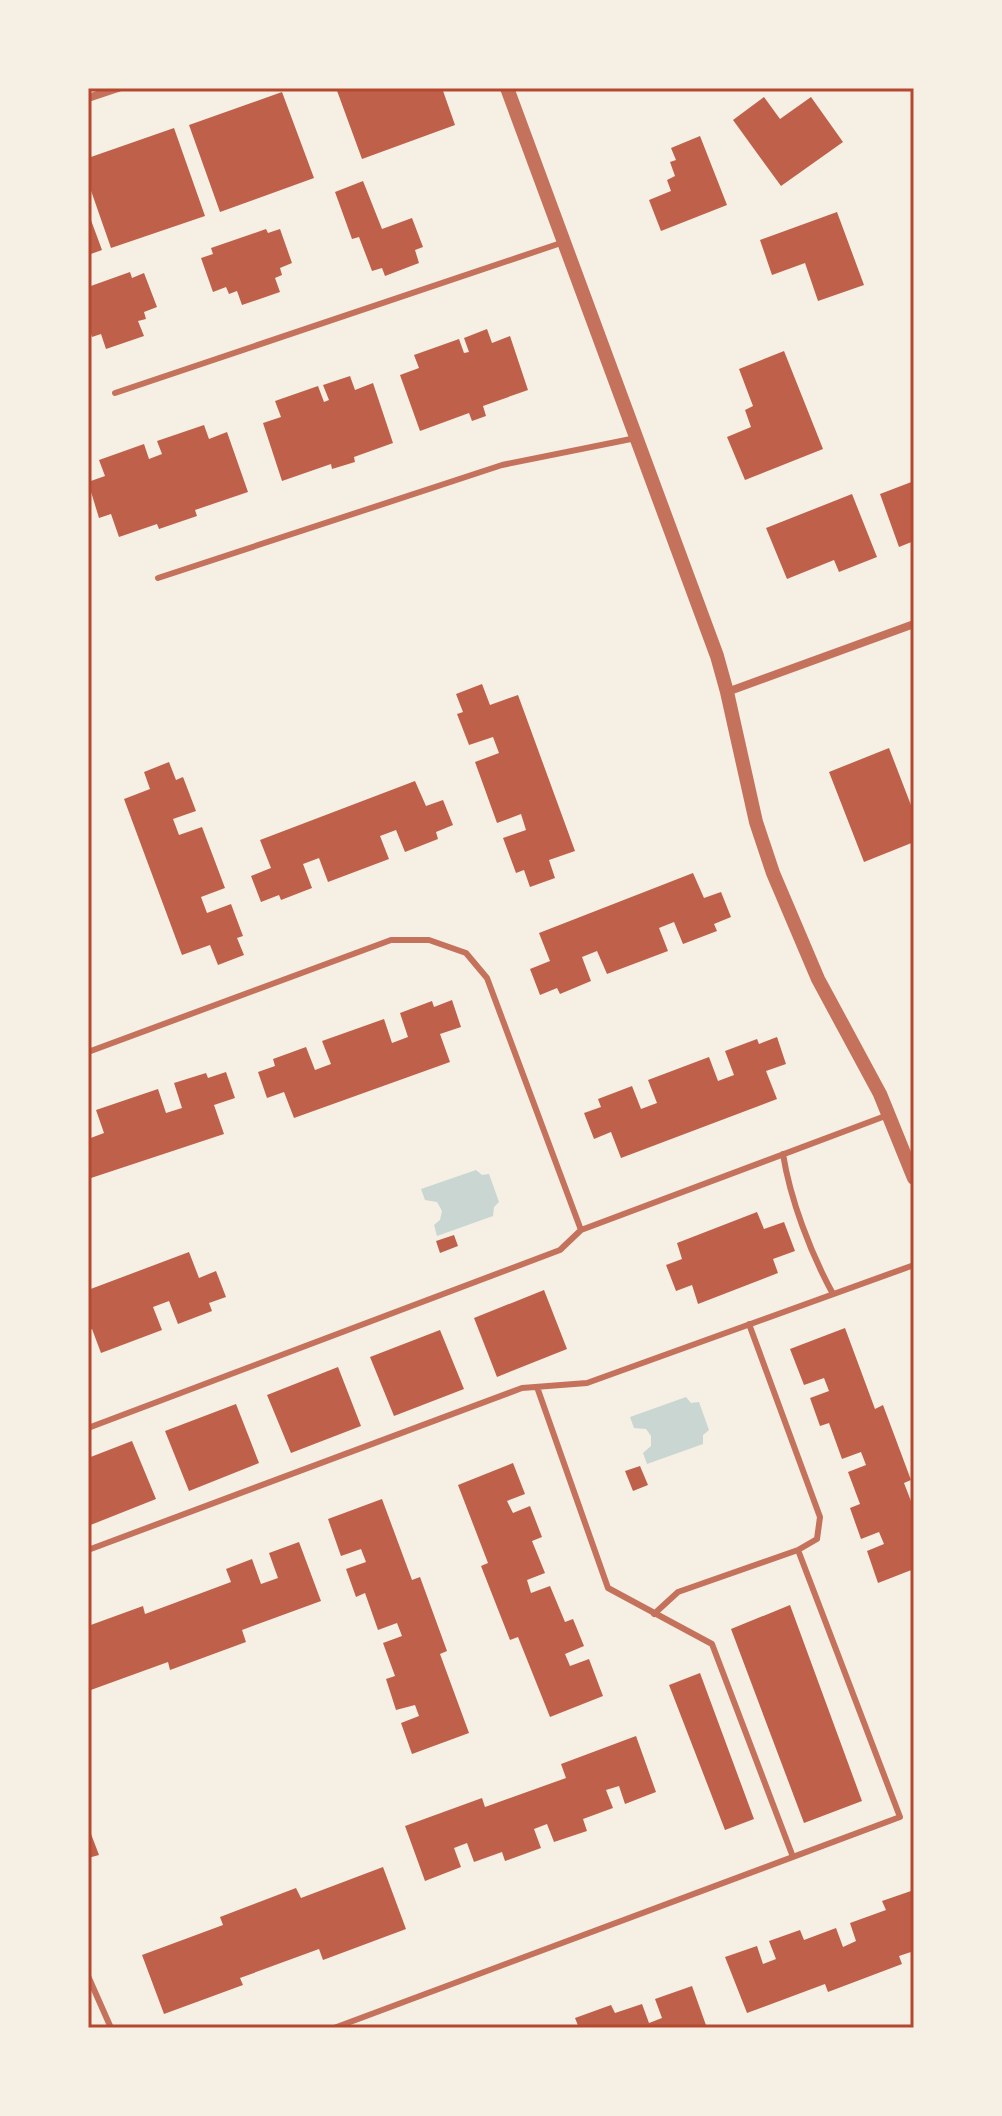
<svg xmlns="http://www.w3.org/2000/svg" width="1002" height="2116" font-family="'PT Sans Narrow',sans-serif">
	<rect width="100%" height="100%" fill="#f6efe4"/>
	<path fill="#c9d6d2" d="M476 1170 482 1175 489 1174 499 1202 494 1207 493 1216 437 1236 434 1225 440 1220 442 1211 437 1202 425 1200 421 1189Z
		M686 1397 691 1403 699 1402 709 1430 703 1435V1444L647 1464 643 1453 651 1446V1436L646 1429 634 1428 630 1417Z"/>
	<path fill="#bf614a" d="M336 88H442L455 125 362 159Z
		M282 92 314 178 220 212 189 125Z
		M764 97 780 119 811 97 843 142 781 186 733 120Z
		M174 128 205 216 111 248 88 182V158Z
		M700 136 727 205 661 231 649 200 671 191 667 180 675 176 670 162 676 160 671 148Z
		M363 181 382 229 412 218 423 247 415 250 419 263 385 276 382 268 372 271 359 237 352 239 335 192Z
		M88 212 102 250 88 255Z
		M837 212 864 285 818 301 805 263 772 275 760 240Z
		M266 229 268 233 280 229 292 263 280 268 282 275 275 278 280 292 242 305 237 291 229 294 226 287 213 292 201 258 213 254 211 248Z
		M130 272 132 278 144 273 157 307 144 312 146 319 138 321 144 336 106 349 101 334 92 337 90 331 88 332V287Z
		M487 329 492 343 510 336 528 390 483 406 486 416 472 421 469 413 420 431 400 375 419 368 414 355 459 339 464 353 469 352 464 338Z
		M784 351 823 449 745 480 727 437 751 427 745 410 753 406 739 369Z
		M350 376 355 390 373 383 393 443 354 457 355 462 332 469 331 464 282 481 263 423 281 417 275 401 318 386 324 402 329 400 323 385Z
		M204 425 209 439 227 432 248 492 195 510 197 516 159 529 157 524 119 537 111 514 99 518 88 482 105 476 99 460 144 444 149 459 162 454 157 441Z
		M914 481V541L899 547 880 494Z
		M852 494 877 557 839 572 834 560 787 579 766 528Z
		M482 684 490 705 518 695 575 851 549 860 555 878 530 887 524 870 516 873 503 838 526 830 521 814 497 823 475 762 499 753 493 737 469 745 457 714 463 712 456 694Z
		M889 748 914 813V842L864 862 829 772Z
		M169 762 176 780 183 777 196 811 173 819 179 835 202 827 225 888 201 897 207 913 231 904 243 936 237 938 244 955 218 965 210 945 182 955 124 799 150 789 144 772Z
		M415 781 426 806 443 800 453 825 436 832 438 839 405 852 396 830 380 836 389 859 328 882 319 858 303 864 312 888 281 900 279 895 261 902 251 876 271 868 260 840Z
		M693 873 704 898 721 892 731 917 714 924 717 931 683 944 674 922 659 928 668 951 607 974 597 951 582 957 591 981 560 994 557 988 540 995 530 969 550 961 539 933Z
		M452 1000 461 1027 440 1034 450 1062 294 1118 284 1092 267 1098 258 1072 275 1066 273 1059 306 1047 315 1070 331 1064 322 1041 384 1019 392 1043 408 1037 400 1013 432 1001 434 1007Z
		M777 1037 786 1064 766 1071 777 1099 621 1158 611 1132 594 1139 584 1113 601 1107 598 1099 632 1086 641 1109 657 1103 648 1080 709 1057 718 1081 734 1075 725 1051 757 1039 759 1044Z
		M226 1072 235 1098 214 1105 224 1134 88 1179V1139L104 1133 96 1110 158 1089 166 1113 182 1108 174 1083 206 1073 208 1078Z
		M757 1212 764 1229 784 1222 795 1251 773 1259 778 1273 698 1304 692 1285 676 1291 666 1265 682 1259 677 1243Z
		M454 1235 458 1246 440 1253 436 1241Z
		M189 1252 199 1278 216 1271 226 1297 209 1303 212 1311 178 1324 169 1301 153 1307 162 1330 101 1353 92 1329 88 1331V1290Z
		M544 1290 567 1349 497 1377 474 1318Z
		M845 1328 875 1409 883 1405 911 1480 904 1483 914 1509V1569L878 1583 867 1551 884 1544 879 1532 861 1539 850 1508 860 1504 848 1472 866 1465 861 1452 842 1459 829 1423 820 1426 810 1398 829 1391 824 1378 804 1385 790 1349Z
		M440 1330 464 1389 394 1416 370 1357Z
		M338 1367 361 1426 291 1453 267 1395Z
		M236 1404 259 1463 189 1491 165 1431Z
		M132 1441 156 1499 88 1526V1458Z
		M513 1463 525 1494 507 1501 513 1513 530 1506 542 1537 532 1541 545 1573 527 1580 531 1593 550 1586 565 1622 573 1619 584 1646 565 1654 570 1666 589 1659 603 1696 550 1717 518 1637 510 1640 481 1566 488 1563 458 1485Z
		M640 1466 648 1485 633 1491 625 1471Z
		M382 1499 412 1580 420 1577 447 1651 440 1654 469 1733 412 1754 401 1723 419 1716 415 1705 396 1710 386 1679 395 1676 383 1643 402 1636 397 1623 378 1630 365 1593 356 1597 346 1569 366 1562 361 1549 341 1556 328 1519Z
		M299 1542 321 1601 242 1630 246 1642 170 1670 168 1662 88 1691V1626L143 1606 145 1614 231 1582 226 1569 252 1559 261 1584 278 1578 269 1553Z
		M790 1605 862 1801 804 1823 731 1629Z
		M700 1673 754 1819 725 1830 669 1685Z
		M636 1736 656 1792 625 1804 619 1786 606 1790 613 1808 583 1819 587 1831 554 1842 547 1824 534 1829 541 1848 505 1861 502 1852 474 1862 467 1843 454 1848 461 1867 425 1881 405 1826 482 1798 485 1807 566 1778 561 1764Z
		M88 1826 99 1855 88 1858Z
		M383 1867 406 1929 323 1960 319 1949 240 1978 243 1985 164 2014 142 1955 223 1925 220 1917 296 1888 301 1898Z
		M911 1891 914 1900V1951L899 1956 902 1964 828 1992 825 1984 747 2013 725 1957 757 1946 763 1964 776 1959 769 1941 800 1930 804 1940 836 1928 843 1947 856 1941 850 1923 886 1910 882 1901Z
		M692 1986 707 2028H579L575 2018 611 2005 615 2013 642 2004 649 2023 662 2018 655 1999Z"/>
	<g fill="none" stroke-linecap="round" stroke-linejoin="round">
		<path stroke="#c5725c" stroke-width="6" d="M115 393 564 242
			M158 578 502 465 636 438
			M88 1052 391 940H429L466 953 487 978 581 1230
			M783 1154C790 1199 811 1254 833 1294
			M537 1387 608 1588 712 1644 793 1857
			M88 1428 560 1250 581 1230 888 1115
			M88 1550 522 1388 587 1383 914 1265
			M654 1614 678 1592 798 1550
			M88 1976 111 2028
			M334 2028 900 1817 798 1550 817 1539 820 1517 749 1324"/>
		<path stroke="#c5725c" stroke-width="8" d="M88 98 118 88
			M727 692 914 624"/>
		<path stroke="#c5725c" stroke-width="14" d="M507 88 717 656 727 692 756 822 773 873 818 979 880 1094 914 1178"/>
	</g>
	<rect width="1002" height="2116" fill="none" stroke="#f6efe4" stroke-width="180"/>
	<rect x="90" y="90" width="822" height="1936" fill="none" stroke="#b5482f" stroke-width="3"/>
</svg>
